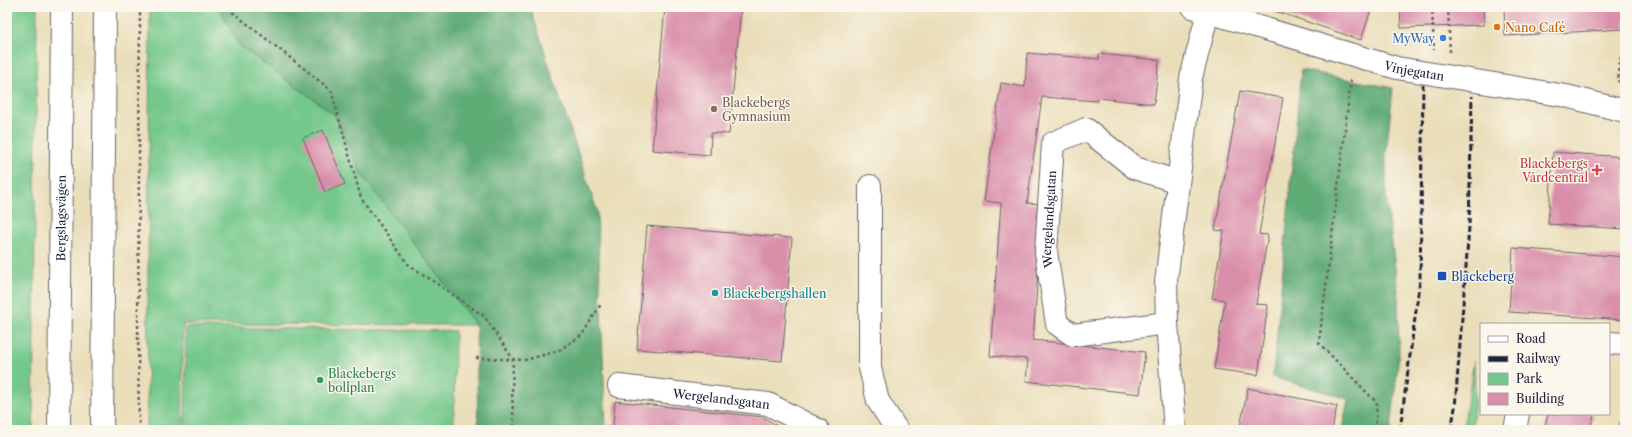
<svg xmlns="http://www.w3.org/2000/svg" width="1632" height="437" font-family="'Libre Caslon Text',serif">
	<rect width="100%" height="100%" fill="#fbf7ec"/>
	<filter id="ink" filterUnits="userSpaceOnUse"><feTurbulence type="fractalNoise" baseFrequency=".025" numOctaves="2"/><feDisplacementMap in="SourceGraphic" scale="8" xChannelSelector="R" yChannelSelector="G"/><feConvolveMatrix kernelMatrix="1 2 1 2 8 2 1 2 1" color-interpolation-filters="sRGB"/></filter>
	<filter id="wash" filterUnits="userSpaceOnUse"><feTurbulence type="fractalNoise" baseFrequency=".012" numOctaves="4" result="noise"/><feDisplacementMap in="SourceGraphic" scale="16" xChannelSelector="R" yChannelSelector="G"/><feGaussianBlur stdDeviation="0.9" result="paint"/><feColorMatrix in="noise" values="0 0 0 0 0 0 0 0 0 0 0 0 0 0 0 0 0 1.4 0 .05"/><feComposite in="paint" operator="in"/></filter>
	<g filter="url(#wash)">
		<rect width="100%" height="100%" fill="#eadeba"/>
		<path fill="#75c88b" stroke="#4c7563" d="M7 7H37L33 430H7Z
			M150 7H219L239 45 334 114 362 175 476 325 183 324 182 430H147Z
			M186 327 455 331 454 430H185Z
			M1474 360 1475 398 1472 430H1463Z"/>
		<path fill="#60ac77" stroke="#416759" d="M219 7H530L597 211 606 430H478L476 325 362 175 334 114 239 45Z
			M1301 70 1393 88 1386 155V195L1398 292 1399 353 1391 430H1342L1348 399 1273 377Z"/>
		<g id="blocks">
			<path fill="#d98eaa" d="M665 7H741L729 134 711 133 710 155 652 150Z
				M1270 7H1372L1361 40 1269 9Z
				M1400 7H1483L1484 25 1401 28Z
				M1504 7H1625V29L1505 36Z
				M1027 53 1099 59V54L1159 60 1154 104 1098 98 1097 101 1042 97 1027 203 1043 204 1033 340 1145 352 1140 394 1026 381 1028 359 990 356 1001 203 984 201 1001 83 1025 87Z
				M1240 91 1283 98 1259 234 1268 235 1256 304 1268 305 1258 375 1214 369 1225 300 1212 298 1224 231 1215 230Z
				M323 130 345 184 325 192 303 138Z
				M1553 152 1625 157V229L1548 224Z
				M647 226 792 238 782 361 637 349Z
				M1513 248 1625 257V320L1509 312Z
				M1248 388 1337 406 1332 430H1253L1240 427Z
				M615 401 763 417 784 430H647L613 426Z
				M1548 414H1594L1590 430H1544Z"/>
		</g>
	</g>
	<g filter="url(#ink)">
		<use href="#blocks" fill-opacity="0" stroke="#686467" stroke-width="1"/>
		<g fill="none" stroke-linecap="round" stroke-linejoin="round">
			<defs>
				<g id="minor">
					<path id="s1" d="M1210 7 1208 12 1397 68 1566 96 1625 111"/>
					<path d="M870 186V368L878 401 897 430"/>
					<path id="s2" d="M1167 323 1073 335 1057 324 1046 252 1053 143 1086 129 1135 168 1178 182"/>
					<path d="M1609 343 1625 344"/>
					<path id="s3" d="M619 386 768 404 818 430"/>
					<path d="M1175 430 1167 323 1166 282 1191 78 1208 12 1193 7"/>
					<path d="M1515 430 1518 414"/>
				</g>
				<g id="major">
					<path id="s4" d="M59 430 62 7"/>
					<path d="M102 430 105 7"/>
				</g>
			</defs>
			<use href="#minor" stroke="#686467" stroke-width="24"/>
			<use href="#major" stroke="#686467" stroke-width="24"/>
			<path stroke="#686467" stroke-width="2.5" stroke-dasharray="3 3" stroke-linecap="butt" d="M229 7 231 11 331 90 361 198 408 264 484 316 513 359 512 393 514 430
				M1432 7 1434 50
				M1448 7 1450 52
				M1625 55H1621L1618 81 1625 82
				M1351 80 1319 343 1377 403 1375 430
				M476 358 525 360 558 351 582 335 601 304
				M139 430 138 332 140 7
				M1617 430 1625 416"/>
			<use href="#minor" stroke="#fff" stroke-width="22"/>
			<use href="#major" stroke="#fff" stroke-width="22"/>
			<path stroke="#22223b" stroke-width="3" stroke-dasharray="6 3" stroke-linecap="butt" d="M1400 430 1420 280 1423 85
				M1451 430 1455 408 1469 227 1472 96"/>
		</g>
	</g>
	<circle fill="#e8710a" stroke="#fbf7ec" stroke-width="1.5" cx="1497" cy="27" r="4"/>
	<circle fill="#3f7fe0" stroke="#fbf7ec" stroke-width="1.5" cx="1443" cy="38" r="4"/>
	<circle fill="#8d6e63" stroke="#fbf7ec" stroke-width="1.5" cx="714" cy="109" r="4"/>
	<path fill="#e0444e" stroke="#fbf7ec" stroke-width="1.5" d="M1595 164h4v4h4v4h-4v4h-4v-4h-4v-4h4z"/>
	<rect fill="#1a4fb4" stroke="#fbf7ec" stroke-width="1.5" x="1437" y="271" width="10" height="10" rx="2"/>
	<circle fill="#0f9aa8" stroke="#fbf7ec" stroke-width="1.5" cx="715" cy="293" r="4"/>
	<circle fill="#2e9e5b" stroke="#fbf7ec" stroke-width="1.5" cx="320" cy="380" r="4"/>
	<g text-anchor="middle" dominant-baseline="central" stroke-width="3" stroke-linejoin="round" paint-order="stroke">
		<g font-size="12" fill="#c56008" stroke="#fbf7ec" text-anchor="start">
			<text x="1505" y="27">Nano Café</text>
		</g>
		<g font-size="12" fill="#366cbe" stroke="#fbf7ec" text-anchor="end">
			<text x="1435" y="38">MyWay</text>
		</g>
		<g font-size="12" fill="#22223b" stroke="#fbf7ec">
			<text stroke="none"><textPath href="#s1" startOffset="220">Vinjegatan</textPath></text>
			<text stroke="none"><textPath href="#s4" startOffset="212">Bergslagsvägen</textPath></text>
			<text stroke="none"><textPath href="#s2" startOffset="220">Wergelandsgatan</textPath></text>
			<text stroke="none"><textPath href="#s3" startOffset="103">Wergelandsgatan</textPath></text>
		</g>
		<g font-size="12" fill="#785e54" stroke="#fbf7ec" text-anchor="start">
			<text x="722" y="102">Blackebergs<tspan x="722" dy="14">Gymnasium</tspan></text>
		</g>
		<g font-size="12" fill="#be3a42" stroke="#fbf7ec" text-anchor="end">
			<text x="1588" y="163">Blackebergs<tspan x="1588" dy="14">Vårdcentral</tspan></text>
		</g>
		<g font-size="12" fill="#164399" stroke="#fbf7ec" text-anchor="start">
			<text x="1451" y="276">Blackeberg</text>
		</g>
		<g font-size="12" fill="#0d838f" stroke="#fbf7ec" text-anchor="start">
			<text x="723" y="293">Blackebergshallen</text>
		</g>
		<g font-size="12" fill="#27864d" stroke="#fbf7ec" text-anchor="start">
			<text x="328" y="373">Blackebergs<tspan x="328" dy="14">bollplan</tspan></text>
		</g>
	</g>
	<rect width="1632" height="437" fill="none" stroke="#fbf7ec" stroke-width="24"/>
	<rect x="1480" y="323" width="130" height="92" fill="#fbf7ec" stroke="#a4a2a5"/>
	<rect x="1488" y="336" width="20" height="6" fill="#ffffff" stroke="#a4a2a5"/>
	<text x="1516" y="343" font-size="12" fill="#22223b">Road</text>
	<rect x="1488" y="356" width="20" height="6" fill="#22223b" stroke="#a4a2a5"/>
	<text x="1516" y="363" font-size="12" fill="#22223b">Railway</text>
	<rect x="1488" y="373" width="20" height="12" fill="#75c88b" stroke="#a4a2a5"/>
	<text x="1516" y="383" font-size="12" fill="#22223b">Park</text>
	<rect x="1488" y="393" width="20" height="12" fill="#d98eaa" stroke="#a4a2a5"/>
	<text x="1516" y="403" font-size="12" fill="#22223b">Building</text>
</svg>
